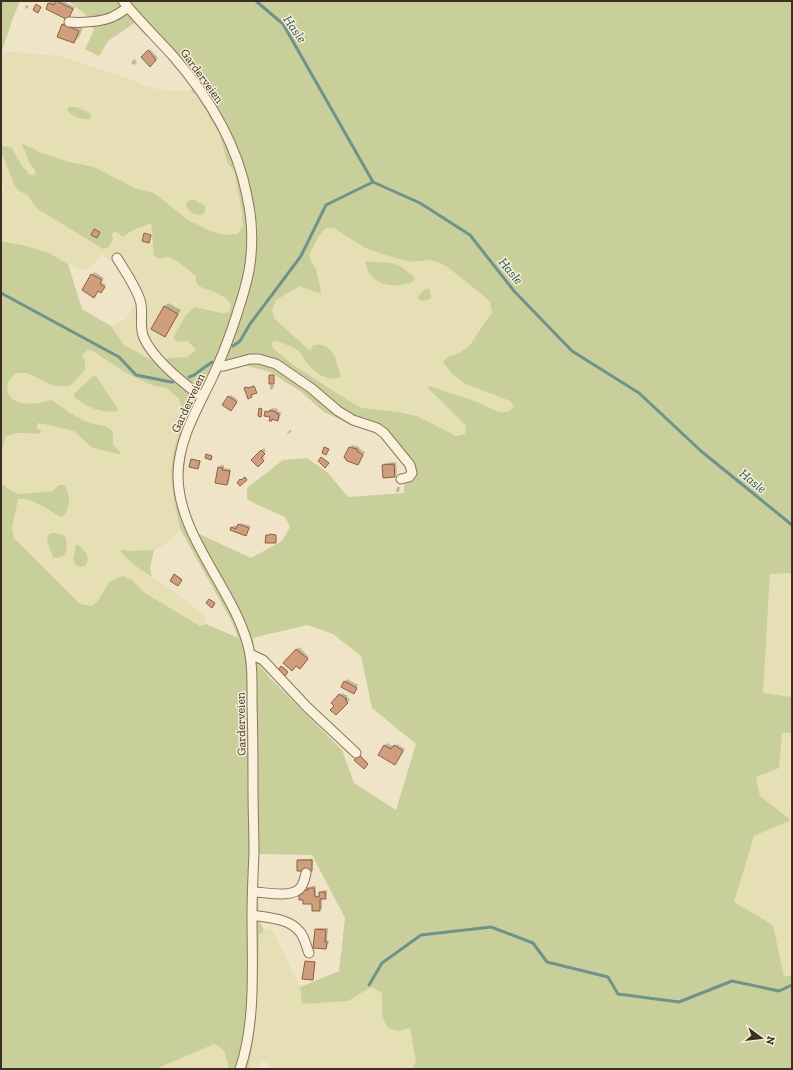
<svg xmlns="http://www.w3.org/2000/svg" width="793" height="1070" font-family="'Zilla Slab',serif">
	<rect width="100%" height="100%" fill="#f0e4c8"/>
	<path fill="#e6deb5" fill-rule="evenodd" d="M1 51 60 56 130 79 148 87 161 90 190 91 197 95 220 135 227 162 234 171 242 212 243 226 237 234 226 235 213 232 188 220 154 193 135 188 94 167 70 162 42 153 23 144 33 170 36 172 35 175H30L22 166 14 151 5 145H1Z
		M1 151 14 184 19 191 27 195 31 201 103 249 115 231 123 237 131 231 151 222 152 243 160 259 168 257 177 261 196 276V282L198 286 217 293 228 300 231 306 229 312 222 313 195 307 177 342 188 341 196 350 187 357 169 358 155 362 124 345 111 326 125 320 137 302 121 269 102 255 88 269H81L68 264 49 253 26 246 1 241V193L4 192V190L1 182Z
		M326 228H334L365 248 391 257 412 262 429 260 437 262 446 266 484 296 490 302 492 313 486 318 475 337 462 351 447 357 452 374 466 384 510 401 514 407 508 412H499L475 401 429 386 435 396 466 426 465 435 456 436 417 416 399 412 362 408 349 401 292 364 273 348 272 342 275 341 287 345 296 350 304 357 306 363 314 371 341 372 337 364 311 350H309L275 319 272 311 276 300 295 288 300 286 308 288 318 294 321 291 316 268 311 261 309 255 319 236Z
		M88 350 93 351 124 372 154 386 167 388 179 399 184 413 173 454 171 471 173 494 180 529 176 535 164 545 154 550 129 551 122 549 134 565 176 593 203 614 206 624 200 626 145 593 132 580 109 582 97 602 91 606 80 604 14 538 12 528 17 499 24 498 31 500 54 514H66L69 502 68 490 59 485 52 491 19 494 13 492 2 484 1 481V453L6 436 17 433 37 435V424L39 423 74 431 91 447 120 454 119 450 113 444 106 427 95 425 75 417 51 400 27 404 15 401 10 397 7 391 8 384 15 373H27L54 386 85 362 82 355ZM93 376 113 412 97 411Z
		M770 573H792V697L763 693Z
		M782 733H792V975L784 978 773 925 734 902 754 836 791 820 760 796 756 776Z
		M272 929 300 987 302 1004 348 1001 371 987 382 993V1016L398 1031 410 1028 416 1062 412 1069H267L269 1067 268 1063 264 1062H261L258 1065 256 1069H248L251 1057 257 1006 259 934 264 930Z
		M214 1044 224 1050 229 1069H156Z"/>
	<path fill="#c9cf9b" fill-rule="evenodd" d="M1 1H20L13 18 2 51H1Z
		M68 1H792V573L770 574 763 693 792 697V733H782L779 768 756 777 760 796 791 820 754 836 734 902 773 925 784 977 792 975V1069H412L416 1062 410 1028 398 1031 388 1028 382 1016V993L371 987 348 1001 302 1004 300 987 339 971 345 918 312 855 258 854 257 879 259 921 264 930 259 935C258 979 258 1025 248 1069H229L224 1050 214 1044 156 1069H1V481L2 484 13 492 19 494 52 491 59 485H64C71 494 71 510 62 517 48 512 33 496 18 499L12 528 14 538 80 604 91 606 97 602 109 582 123 576 132 580 145 593 200 626 206 624 238 638 231 620 180 529 173 494 171 471 173 454 184 413 179 399 167 388 154 386 124 372 93 351 88 350 82 355 85 362V370L70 386H54L27 373H16C13 376 9 380 8 384 7 388 7 392 10 396 18 408 39 403 51 400 65 408 73 417 90 423 98 426 107 424 113 432V444L121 453 120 454H117L91 447 74 431 39 423 37 424V428L41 431 40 434 17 433 6 436 1 453V241L26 246 49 253 68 264 82 309 111 326 124 345 155 362 169 358 187 357 196 350 188 341 177 342 173 338 185 316 195 307 222 313 229 312 231 306 228 300 217 293 198 286 196 282V276L177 261 168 257 160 259 154 256 151 223 131 231 123 237 115 231 112 234 113 239 108 248 103 249 38 209 27 195 19 191 14 184 1 151V145L12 148 22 166 30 175H35L36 172 30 164 22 145 23 144 42 153 70 162 94 167 135 188 154 193 188 220 213 232 226 235 237 234 243 226 242 212 234 171 227 162 220 135 197 95 190 91 197 87 199 74 136 22 108 41 99 56 85 49 94 30 85 14ZM326 228H334L365 248 391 257 412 262 429 260 437 262 446 266 484 296 490 302 492 313C481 324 475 343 462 351 454 356 449 354 443 362L452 374 466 384 510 401 514 407 508 412H499L475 401 429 386 428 388 466 426 465 434 456 436 417 416 399 412 362 408 349 401 292 364 273 348 272 342 275 341C283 343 291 346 298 351 303 355 303 359 307 363 314 372 328 383 340 377 341 371 339 369 337 364 336 361 336 358 334 355 330 347 320 342 312 346L311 350H309L275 319 272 311 276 300 300 286 320 294 321 291 316 268 311 261 309 255 319 236ZM240 364 270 372 300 391 324 412 351 425 378 434 387 443 406 466 404 493 348 497 327 472 307 458 283 460 247 488V499L258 505 285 517 290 527 282 541 251 558 197 533 187 504 183 482 187 439 199 409 222 371ZM307 625 333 634 361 656 372 708 416 744 396 810 354 783 342 750 269 677 256 660 253 638Z
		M69 107H76L90 113 91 117 90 119C82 120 70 116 67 110Z
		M189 200H195L205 206C207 221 190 216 186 205Z
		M365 261C390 265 393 257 415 278L414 281C399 288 380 288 369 273 367 270 366 265 365 261Z
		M429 288 431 297 430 299 422 301 418 299V296L425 289Z
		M93 376H96L118 409 117 411C100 414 88 407 74 397V394Z
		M51 533H56L65 536C68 542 67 551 64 556L56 558 53 557 47 541 48 535Z
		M77 544C84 549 92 558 85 566L80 567 75 564 73 560 76 545Z
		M122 549 129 551 154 550 150 568 152 577 134 565 120 551Z"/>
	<path fill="#0003" d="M52 1 56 3 57 1H63L75 7 70 16 68 18 49 3Z
		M26 5 29 6 27 9 25 8Z
		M68 19 84 25 79 37 74 42 59 36 63 24Z
		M150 49 158 58 150 65 142 57Z
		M134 59 137 62 134 65 131 63Z
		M94 272 104 278 101 282 106 285 101 292 99 291 94 297 83 290Z
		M168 303 181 310 168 332 165 335 152 328 165 306Z
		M271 375H274V383L271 385H274L273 389 270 390V386L273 383 270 376Z
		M231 395 238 400 233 408 228 397Z
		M273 408 278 409 277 411 281 412 280 417 278 420 273 419 271 420V417L266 412Z
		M290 430 292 431 288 434 287 433Z
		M352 445 359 447 361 450 365 452 358 464 350 448Z
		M264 448 266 451 262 455 265 458 258 465 252 459Z
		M192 459 201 461 198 468 192 460Z
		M396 462 397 473 394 476 383 465 385 463Z
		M221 465H224V468L231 469 229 482 227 484 219 467Z
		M397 487H400L399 492H396Z
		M241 523 251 526 246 535 232 528 234 525 238 527Z
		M175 574 182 579 178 585 171 580Z
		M299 647 309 657 300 667 296 664 284 663Z
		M283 666 288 671 285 675 279 670Z
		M347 679 358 685 356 690 345 682Z
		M342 693 348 696 347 697 350 700 336 714V706L332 703Z
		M387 743 394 747 397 744 405 749 397 762 385 746Z
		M360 755 368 763 364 768 355 760Z
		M299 859H313L312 870H298Z
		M312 886H316V896L320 895V893L322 891 327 890V895L325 898H322V908L320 910H313V903L304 899 300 894 306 888H310Z
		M318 928H328L327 940H329L328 945 326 948 316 930Z
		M307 961H315L313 979 306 962Z"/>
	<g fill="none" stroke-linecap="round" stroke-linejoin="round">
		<path stroke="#6f938a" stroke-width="3" d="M256 1 283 24 373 182 420 203 470 235 514 291 572 351 639 393 701 451 792 525
			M1 293 119 357 136 375 171 382H173
			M233 346 240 341 250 324 301 256 326 205 373 182
			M189 377 194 375 212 362
			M369 985 382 963 421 935 491 927 533 943 547 962 608 977 618 994 679 1002 732 981 779 991 792 985"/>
	</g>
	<path fill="#cf9f7d" stroke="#8d5f41" d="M56 1 73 9 68 20 46 9 48 3 54 5Z
		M36 4 41 7 38 13 33 10Z
		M62 24 79 31 74 43 57 37Z
		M148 50 156 60 150 67 141 57Z
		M94 229 100 232 97 238 91 235Z
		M144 233 151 235 149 243 142 241Z
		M91 274 102 280 100 284 105 287 101 293 98 291 94 298 82 290Z
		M164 306 178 314 165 337 151 329Z
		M269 375H274V384H269Z
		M254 386 257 393 251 395 252 397 248 399 244 388 247 387 248 388Z
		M228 396 237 402 231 411 222 405Z
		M259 408 262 409 261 417 258 416Z
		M270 410 276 412V413L279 414 278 421 272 419V421H269L270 417 264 416 265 411 269 412Z
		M324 447 329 449 326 455 322 453Z
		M349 447 357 449 358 452 363 455 358 465 347 461 344 457Z
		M261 450 265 454 261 458 264 461 258 467 251 460Z
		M206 454 212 456 211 460 205 458Z
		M321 457 329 463 325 468 318 461Z
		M191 459 200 461 198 469 189 467Z
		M394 464 395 477 383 478 382 465Z
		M218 467 223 468 222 470 230 471 227 485 215 483Z
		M245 477 247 480 240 486 237 483 240 479 241 480Z
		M238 524 249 528 246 536 230 530 231 527 236 529Z
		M270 534 276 535V543H265L266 535H270Z
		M174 574 182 580 178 586 170 581Z
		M209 599 215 603 212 608 206 603Z
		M296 649 308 659 300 669 296 666 292 671 283 663Z
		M281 666 288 672 285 676 278 670Z
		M344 681 357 688 354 694 341 687Z
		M339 694 347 699 345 700 348 703 336 715 330 710 334 706 331 703Z
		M384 745 391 749 394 745 403 751 395 765 378 755Z
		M359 755 368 764 364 769 354 760Z
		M297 860H312V871H297Z
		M308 888H314L315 897H319V892H325L326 899H320V911H312V904H303V900H299V894H302V890H308Z
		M315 929 326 930 325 942H327L326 949 313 948Z
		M305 961 315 962 313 980 302 979Z"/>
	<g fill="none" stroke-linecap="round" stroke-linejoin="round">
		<defs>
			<path id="minor" d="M123 1C139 21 157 38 173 56 208 96 237 143 247 196 252 218 253 242 250 264 248 281 242 298 237 314 230 336 222 357 212 378 197 410 179 438 178 474 177 534 231 586 247 642 253 661 252 684 252 704 253 733 253 761 253 790 253 811 254 832 254 853 253 874 252 895 252 916 252 964 256 1023 240 1069
				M69 22C80 23 104 22 114 16 119 14 124 10 128 7
				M117 258C124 270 139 291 141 304 143 316 139 327 144 338 154 360 183 383 202 397
				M218 366H224L250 359H259L276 364 311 388 338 411 353 420 377 428 384 433 410 465 412 473 409 477 401 479
				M250 654 263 660 307 707 356 753
				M253 892C265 892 293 899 301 887 304 883 305 877 306 873
				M252 915C268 918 289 918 300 932 305 938 306 946 309 953"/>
		</defs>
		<use href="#minor" stroke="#8d765c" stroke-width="11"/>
		<use href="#minor" stroke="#faf1dc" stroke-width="9"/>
	</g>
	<g text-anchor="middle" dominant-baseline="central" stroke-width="3" stroke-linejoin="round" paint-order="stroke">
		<g font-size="12" fill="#3d2e20" stroke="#f7eed8">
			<text transform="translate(202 76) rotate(54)">Garderveien</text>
			<text transform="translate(188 403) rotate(-65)">Garderveien</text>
			<text transform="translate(241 724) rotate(-91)">Garderveien</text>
		</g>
		<g font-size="13" font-style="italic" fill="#2f5d5a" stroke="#f7eed8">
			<text transform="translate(295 29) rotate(55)">Hasle</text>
			<text transform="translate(511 271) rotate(51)">Hasle</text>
			<text transform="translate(753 481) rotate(39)">Hasle</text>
		</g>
	</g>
	<rect width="793" height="1070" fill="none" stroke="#3d2e20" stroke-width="4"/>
	<g transform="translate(761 1038) rotate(105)" stroke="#f7eed8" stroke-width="3" paint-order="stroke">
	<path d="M0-3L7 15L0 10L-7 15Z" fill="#3d2e20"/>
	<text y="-6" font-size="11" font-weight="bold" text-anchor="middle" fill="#3d2e20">N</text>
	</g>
</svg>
